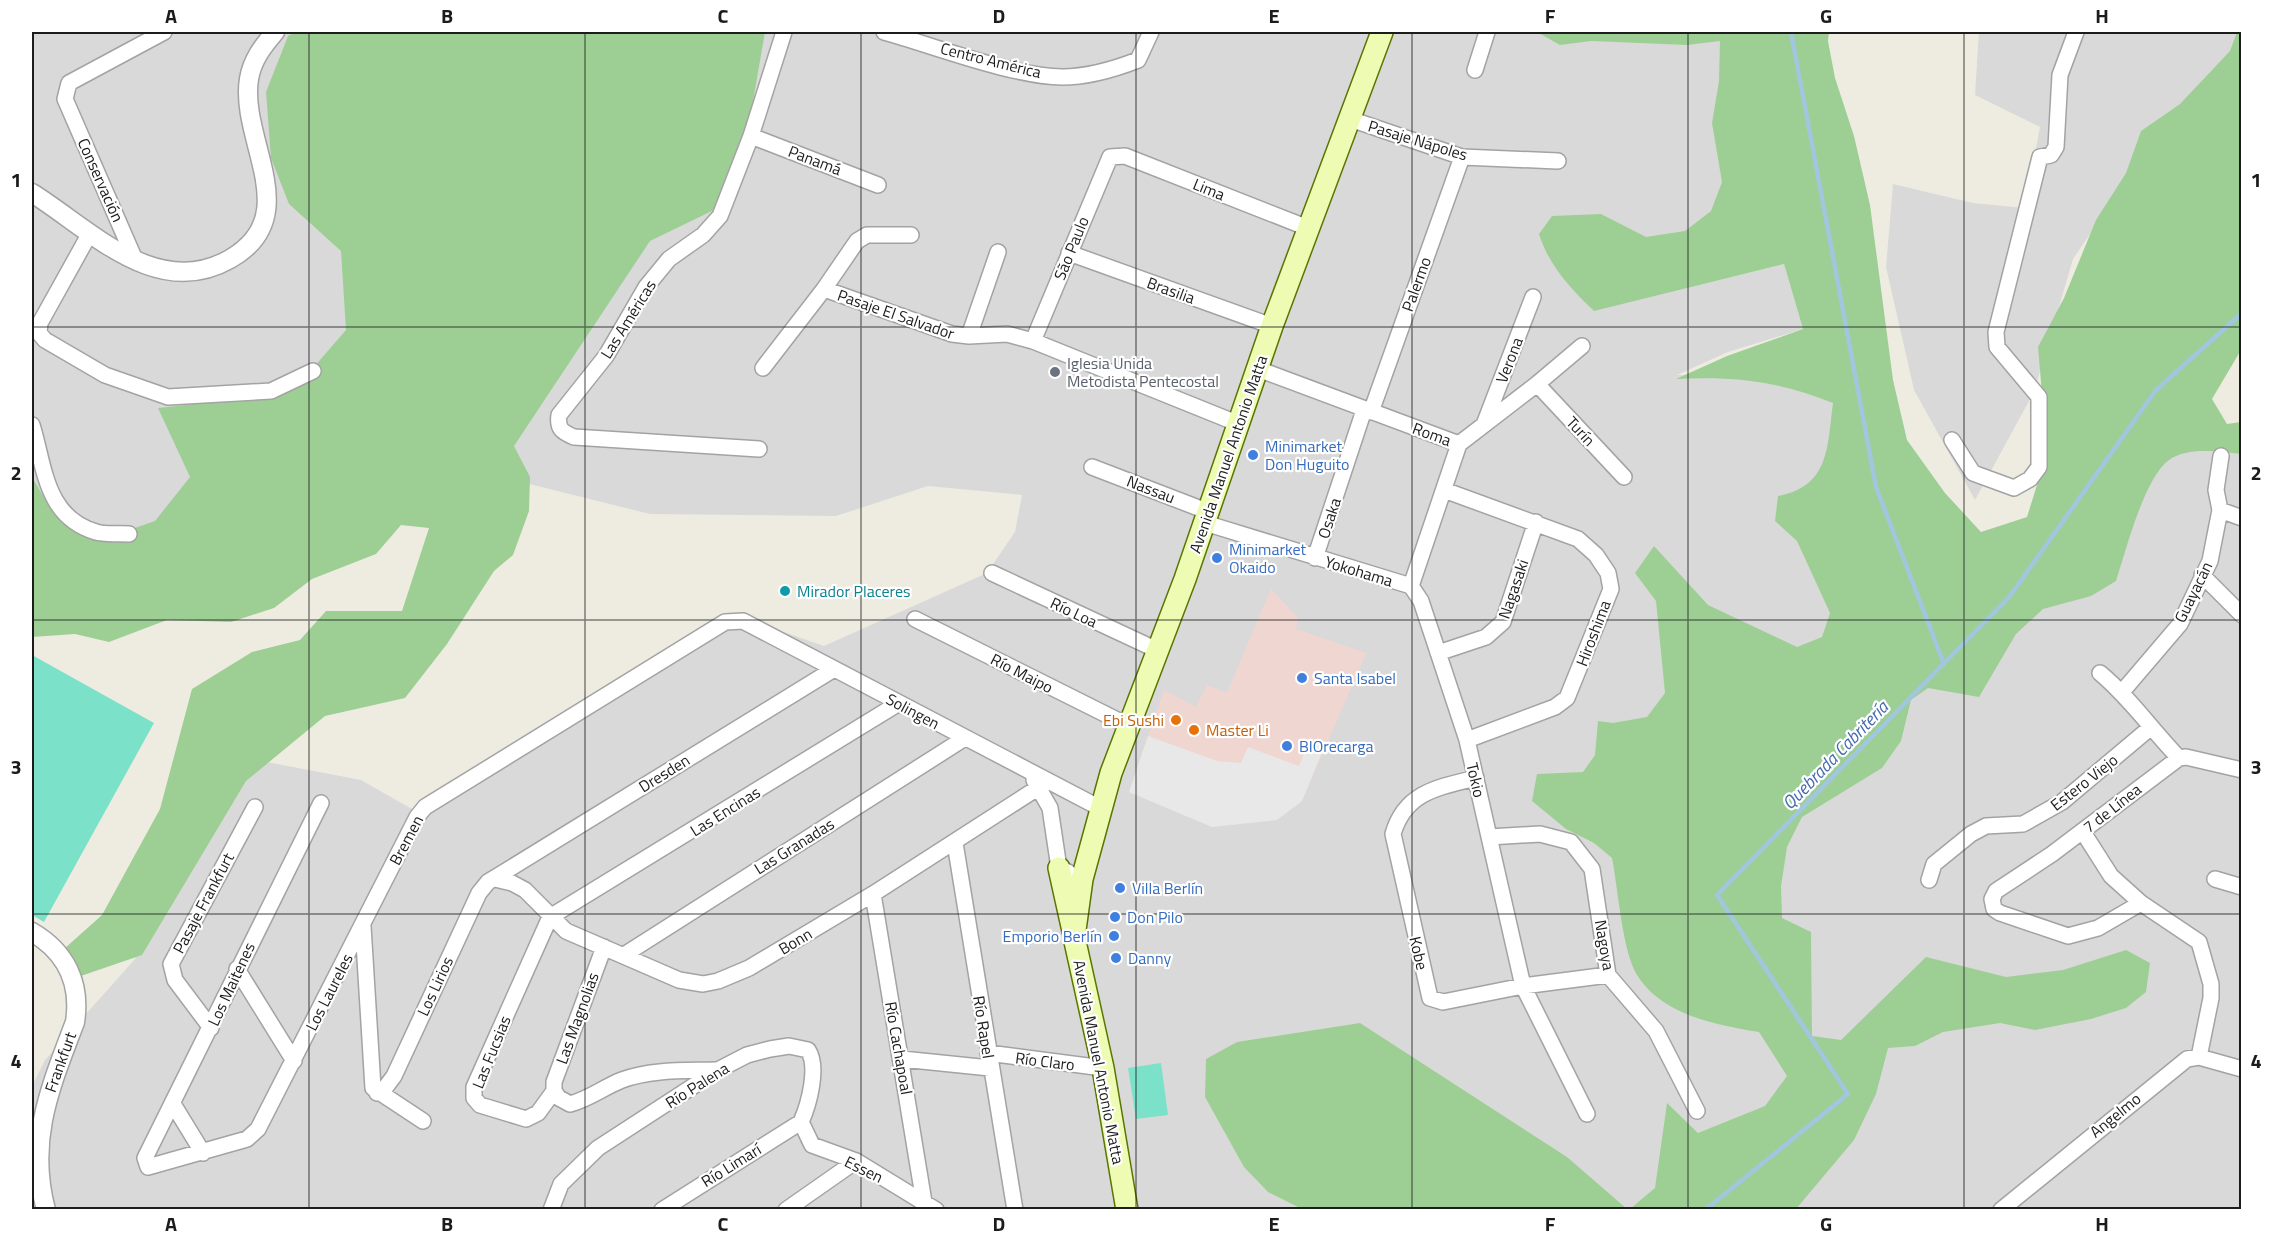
<svg xmlns="http://www.w3.org/2000/svg" width="2273" height="1241" font-family="'Titillium Web',sans-serif">
	<rect width="100%" height="100%" fill="#eeece1"/>
	<path fill="#dad9d9" d="M32 32H309L347 248 353 333 198 478 159 527 111 543 43 510 32 490Z
		M758 32H1545L1561 41 1591 37 1636 41H1687L1724 37 1723 81 1716 122 1726 182 1714 213 1687 234 1645 241 1600 218 1554 220 1543 235 1547 247 1570 283 1597 309 1784 264 1803 329 1728 352 1677 375 1731 374 1764 377 1837 400 1831 449 1824 473 1800 496 1782 500 1779 519 1801 539 1834 613 1825 640 1797 652 1705 608 1654 553 1640 573 1659 599 1669 694 1650 721 1613 728 1602 726 1599 756 1585 777H1541L1536 799 1569 825 1596 839 1616 856 1631 944 1640 973 1665 1000 1721 1022 1761 1028 1792 1076 1767 1110 1697 1138 1666 1109 1658 1192 1636 1209H1625L1567 1161 1359 1027 1239 1046 1210 1062 1209 1096 1247 1165 1270 1188 1311 1210 32 1209V1086L45 1060 135 959 241 757 361 780 412 809 735 615 824 646 987 573 1015 532 1022 495 928 486 836 516 650 514 525 483 506 446 645 236 708 205 743 116Z
		M1979 32H2241L2233 53 2130 175 2073 259 2034 392 1975 500 1914 390 1886 267 1893 184 1973 203 2025 208 2040 127 1975 95Z
		M2215 448 2241 450V1209H1790L1850 1138 1872 1092 1885 1044 1914 1042 1942 1028 2000 1019 2035 1026 2090 1015 2124 1004 2142 990 2146 965 2125 954 2064 974 2006 981 1925 961 1840 1044 1811 1040 1810 936 1778 921 1777 886 1783 846 1799 814 1880 765 1898 739 1908 698 1927 684 1977 693 2013 631 2041 606 2089 592 2113 578 2142 491 2166 456 2189 449Z"/>
	<path fill="#f0d6d0" d="M1271 589 1298 618 1296 629 1366 653 1302 801 1277 820 1212 827 1129 792 1164 690 1196 707 1207 685 1227 693Z"/>
	<path fill="#9dcf94" d="M295 32H765L750 118 714 210 650 241 514 446 530 477 529 511 513 555 494 571 447 644 405 698 325 716 246 781 142 955 75 978 64 949 102 915 160 809 192 689 252 652 300 640 326 611H402L429 528 401 525 376 554 312 579 274 608 231 622 167 620 109 642 75 634 32 637V477L48 504 112 536 155 521 190 477 158 408 268 396 313 368 346 330 341 251 289 204 271 158 266 92 288 36Z
		M1537 32H1829L1828 41 1835 78 1854 136 1870 205 1893 380 1907 440 1945 493 1981 532 2027 517 2047 453 2038 347 2064 298 2096 220 2126 173 2141 131 2180 104 2230 51 2237 32H2241V350L2212 399 2227 424 2241 422V454C2221 452 2188 446 2169 460 2144 478 2126 551 2116 581L2091 596 2043 609 2016 634 1979 697 1928 688 1911 700 1901 741 1882 768 1802 817 1787 847 1781 886 1782 918 1811 932 1812 1036 1841 1040 1926 957 2006 977 2063 970 2126 950 2150 963 2146 992 2126 1008 2091 1019 2035 1030 2000 1023 1943 1032 1915 1046 1888 1048 1876 1094 1854 1140 1796 1209H1630L1655 1188 1667 1103 1698 1133 1765 1106 1787 1076 1759 1032C1716 1025 1662 1015 1637 975 1622 950 1618 888 1612 858L1594 843 1566 829 1532 801 1537 774 1583 772 1595 755 1598 721 1613 723 1647 717 1665 693 1656 601 1635 573 1654 546 1708 605 1797 647 1822 637 1830 613 1797 541 1775 521 1778 496C1830 486 1827 447 1833 403 1779 381 1733 376 1676 379L1727 356 1803 329 1784 264 1594 311C1571 289 1549 266 1539 234L1552 216 1601 214 1646 237 1685 231 1711 211 1722 182 1712 123 1719 81 1720 41 1687 45 1591 41 1560 45Z
		M1360 1023 1567 1157 1627 1209H1302L1268 1192 1244 1167 1205 1097 1206 1059 1237 1042Z"/>
	<path fill="#7ce1c9" d="M32 655 154 723 44 922 32 915Z
		M1161 1063 1168 1115 1136 1119 1128 1068Z"/>
	<path fill="#e8e8e8" d="M1148 736 1217 761 1241 763 1248 747 1299 766 1309 741 1325 745 1302 801 1277 820 1212 827 1129 792Z"/>
	<g fill="none" stroke-linecap="round" stroke-linejoin="round">
		<path stroke="#a0c7de" stroke-width="4.5" d="M1791 32 1876 487 1944 664
			M1705 1210 1848 1094 1717 895 2010 596 2156 390 2242 313"/>
		<defs>
			<path id="minor" d="M884 32C935 46 1011 76 1062 77 1087 77 1115 69 1138 60L1151 32
				M1475 70 1487 32
				M1350 119 1462 157 1558 161
				M751 136 878 185
				M90 233 40 323 39 333 45 340 105 375 168 397 271 391 313 371
				M1069 253 1272 326
				M136 262 65 99 69 83 164 32
				M824 289 952 334 969 336 1007 334 1033 341 1239 424
				M969 336 998 252
				M1033 341 1110 157 1125 156 1308 228
				M763 368 824 289 857 241 867 235H911
				M1258 369 1459 444
				M1537 384 1624 477
				M1371 412 1462 157
				M1485 422 1533 297
				M32 425C45 467 45 517 96 532 105 535 119 533 129 534
				M1952 440 1973 473 2014 488 2030 479 2039 467V397L1997 347 1996 332 2040 157 2051 155 2056 147 2060 75 2076 32
				M1459 444 1411 586 1421 601 1467 740 1523 986 1587 1114
				M1459 444 1537 384 1582 346
				M759 449 574 437C562 432 557 429 559 415L606 356 646 287 669 259 703 235 720 216 751 136 784 32
				M2221 456 2216 490 2220 510 2242 518
				M1092 467 1209 512
				M1444 490 1578 539 1596 555 1608 573 1611 589 1567 698 1555 707 1467 740
				M1205 523 1411 586
				M1315 558 1364 410
				M992 573 1157 650
				M2202 575 2242 615
				M915 619 1129 726
				M1438 653 1486 637 1503 622 1536 522
				M2100 673C2130 698 2152 730 2179 758
				M2122 692 2180 624 2210 561 2220 510
				M1476 778C1439 787 1405 792 1393 834L1430 998 1443 1002 1523 986 1608 975
				M1034 780 1050 808 1059 868 1068 872
				M321 803 145 1158 148 1167 247 1139 258 1129 417 817 425 807 725 622 743 621 1100 808
				M2083 832 2111 876 2141 903 2199 942 2211 984V998L2199 1057
				M1489 837 1540 834 1571 842 1592 869 1608 975 1656 1031 1697 1111
				M955 843 1015 1210
				M495 879 512 883 525 890 566 931 679 980 703 984 718 981 749 968 873 894 1047 782
				M2215 879 2242 887
				M1929 880 1934 864 1971 834 1986 826 2023 824 2062 802 2150 728
				M873 894 924 1202
				M2141 903 2098 928 2068 936 2000 913 1994 909 1992 899 1996 891 2052 854 2179 758 2186 757 2242 770
				M363 926 373 1088 423 1121
				M624 955 965 738
				M237 969 294 1061
				M211 1028 175 980 171 964 255 807
				M988 1053 1103 1068
				M902 1059 990 1068
				M554 1091 538 1113 526 1119 480 1105 474 1098V1087L550 917 899 703
				M554 1091 559 1098 570 1104C589 1099 604 1087 622 1080 652 1069 685 1071 716 1070
				M554 1091V1082L604 947
				M377 1093 385 1088 394 1076 479 893 488 882 834 669
				M173 1104 203 1153
				M801 1122 812 1145 856 1161 936 1210
				M551 1210 561 1184 598 1148 718 1070 747 1055 770 1049 789 1046 808 1050C819 1067 809 1104 801 1122
				M662 1210 801 1122
				M786 1210 856 1161
				M2001 1210 2187 1059 2199 1057 2242 1069"/>
			<path id="tertiary" d="M32 193C91 230 157 301 230 259 306 216 239 140 249 79 252 60 263 46 275 32
				M32 932C66 952 81 983 75 1022 51 1086 27 1139 46 1210"/>
			<path id="secondary" d="M1059 868 1073 931
				M1127 1210 1103 1068 1074 937 1082 879 1111 773 1185 579 1272 326 1382 32"/>
		</defs>
		<use href="#minor" stroke="#a3a3a3" stroke-width="18"/>
		<use href="#tertiary" stroke="#a3a3a3" stroke-width="21"/>
		<use href="#secondary" stroke="#587601" stroke-width="24"/>
		<use href="#minor" stroke="#fff" stroke-width="15"/>
		<use href="#tertiary" stroke="#fff" stroke-width="18"/>
		<use href="#secondary" stroke="#edfcb2" stroke-width="21"/>
	</g>
	<path fill="none" stroke="#1c1c1c" stroke-width="1.5" stroke-opacity="0.55" d="M309 32V1210M585 32V1210M861 32V1210M1136 32V1210M1412 32V1210M1688 32V1210M1964 32V1210M32 327H2242M32 620H2242M32 914H2242"/>
	<circle fill="#6b7280" stroke="#fff" stroke-width="2" cx="1055" cy="372" r="6"/>
	<g fill="#3f7fe0" stroke="#fff" stroke-width="2">
		<circle cx="1253" cy="455" r="6"/>
		<circle cx="1217" cy="558" r="6"/>
		<circle cx="1302" cy="678" r="6"/>
		<circle cx="1287" cy="746" r="6"/>
		<circle cx="1120" cy="888" r="6"/>
		<circle cx="1115" cy="917" r="6"/>
		<circle cx="1114" cy="936" r="6"/>
		<circle cx="1116" cy="958" r="6"/>
	</g>
	<circle fill="#0f9aa8" stroke="#fff" stroke-width="2" cx="785" cy="591" r="6"/>
	<g fill="#e8710a" stroke="#fff" stroke-width="2">
		<circle cx="1176" cy="720" r="6"/>
		<circle cx="1194" cy="730" r="6"/>
	</g>
	<g text-anchor="middle" dominant-baseline="central" stroke-width="4.5" stroke-linejoin="round" paint-order="stroke">
		<g font-size="16" fill="#1c1c1c" stroke="#fff">
			<text transform="translate(991 60) rotate(14)">Centro América</text>
			<text transform="translate(1418 140) rotate(17)">Pasaje Nápoles</text>
			<text transform="translate(815 160) rotate(21)">Panamá</text>
			<text transform="translate(101 180) rotate(66)">Conservación</text>
			<text transform="translate(1209 189) rotate(22)">Lima</text>
			<text transform="translate(1071 248) rotate(-68)">São Paulo</text>
			<text transform="translate(1416 284) rotate(-70)">Palermo</text>
			<text transform="translate(1171 290) rotate(20)">Brasilia</text>
			<text transform="translate(896 314) rotate(19)">Pasaje El Salvador</text>
			<text transform="translate(628 319) rotate(-58)">Las Américas</text>
			<text transform="translate(1509 360) rotate(-69)">Verona</text>
			<text transform="translate(1581 431) rotate(47)">Turín</text>
			<text transform="translate(1432 434) rotate(20)">Roma</text>
			<text transform="translate(1228 454) rotate(-71)">Avenida Manuel Antonio Matta</text>
			<text transform="translate(1151 489) rotate(21)">Nassau</text>
			<text transform="translate(1329 518) rotate(-72)">Osaka</text>
			<text transform="translate(1359 571) rotate(17)">Yokohama</text>
			<text transform="translate(1513 589) rotate(-71)">Nagasaki</text>
			<text transform="translate(2193 592) rotate(-64)">Guayacán</text>
			<text transform="translate(1074 612) rotate(25)">Río Loa</text>
			<text transform="translate(1593 633) rotate(-69)">Hiroshima</text>
			<text transform="translate(1022 673) rotate(27)">Río Maipo</text>
			<text transform="translate(913 711) rotate(28)">Solingen</text>
			<text transform="translate(664 773) rotate(-32)">Dresden</text>
			<text transform="translate(1476 780) rotate(77)">Tokio</text>
			<text transform="translate(2084 782) rotate(-38)">Estero Viejo</text>
			<text transform="translate(2112 808) rotate(-38)">7 de Línea</text>
			<text transform="translate(725 811) rotate(-32)">Las Encinas</text>
			<text transform="translate(406 840) rotate(-62)">Bremen</text>
			<text transform="translate(794 846) rotate(-32)">Las Granadas</text>
			<text transform="translate(203 903) rotate(-62)">Pasaje Frankfurt</text>
			<text transform="translate(795 941) rotate(-31)">Bonn</text>
			<text transform="translate(1605 945) rotate(80)">Nagoya</text>
			<text transform="translate(1419 953) rotate(77)">Kobe</text>
			<text transform="translate(231 984) rotate(-65)">Los Maitenes</text>
			<text transform="translate(435 986) rotate(-65)">Los Lirios</text>
			<text transform="translate(329 992) rotate(-63)">Los Laureles</text>
			<text transform="translate(577 1018) rotate(-70)">Las Magnolias</text>
			<text transform="translate(984 1027) rotate(81)">Río Rapel</text>
			<text transform="translate(899 1048) rotate(80)">Río Cachapoal</text>
			<text transform="translate(491 1052) rotate(-68)">Las Fucsias</text>
			<text transform="translate(1045 1061) rotate(7)">Río Claro</text>
			<text transform="translate(60 1062) rotate(-70)">Frankfurt</text>
			<text transform="translate(1099 1062) rotate(79)">Avenida Manuel Antonio Matta</text>
			<text transform="translate(697 1085) rotate(-32)">Río Palena</text>
			<text transform="translate(2115 1115) rotate(-39)">Angelmo</text>
			<text transform="translate(731 1165) rotate(-32)">Río Limarí</text>
			<text transform="translate(864 1169) rotate(26)">Essen</text>
		</g>
		<g font-size="16" fill="#5b616d" stroke="#fff" text-anchor="start">
			<text x="1067" y="363">Iglesia Unida<tspan x="1067" dy="18">Metodista Pentecostal</tspan></text>
		</g>
		<g font-size="16" fill="#366cbe" stroke="#fff" text-anchor="start">
			<text x="1265" y="446">Minimarket<tspan x="1265" dy="18">Don Huguito</tspan></text>
			<text x="1229" y="549">Minimarket<tspan x="1229" dy="18">Okaido</tspan></text>
			<text x="1314" y="678">Santa Isabel</text>
			<text x="1299" y="746">BIOrecarga</text>
			<text x="1132" y="888">Villa Berlín</text>
			<text x="1127" y="917">Don Pilo</text>
			<text x="1102" y="936" text-anchor="end">Emporio Berlín</text>
			<text x="1128" y="958">Danny</text>
		</g>
		<g font-size="16" fill="#0d838f" stroke="#fff" text-anchor="start">
			<text x="797" y="591">Mirador Placeres</text>
		</g>
		<g font-size="16" fill="#c56008" stroke="#fff" text-anchor="end">
			<text x="1164" y="720">Ebi Sushi</text>
			<text x="1206" y="730" text-anchor="start">Master Li</text>
		</g>
		<g font-size="18" font-style="italic" fill="#466baf" stroke="#fff">
			<text transform="translate(1835 755) rotate(-46)">Quebrada Cabritería</text>
		</g>
	</g>
	<rect width="2273" height="1241" fill="none" stroke="#ffffff" stroke-width="66"/>
	<rect x="33" y="33" width="2207" height="1175" fill="none" stroke="#1c1c1c" stroke-width="2"/>
	<g font-size="20" text-anchor="middle" font-weight="bold" fill="#1c1c1c">
		<text x="171" y="23">A</text>
		<text x="447" y="23">B</text>
		<text x="723" y="23">C</text>
		<text x="999" y="23">D</text>
		<text x="1274" y="23">E</text>
		<text x="1550" y="23">F</text>
		<text x="1826" y="23">G</text>
		<text x="2102" y="23">H</text>
		<text x="16" y="187">1</text>
		<text x="2256" y="187">1</text>
		<text x="16" y="480">2</text>
		<text x="2256" y="480">2</text>
		<text x="16" y="774">3</text>
		<text x="2256" y="774">3</text>
		<text x="16" y="1068">4</text>
		<text x="2256" y="1068">4</text>
		<text x="171" y="1231">A</text>
		<text x="447" y="1231">B</text>
		<text x="723" y="1231">C</text>
		<text x="999" y="1231">D</text>
		<text x="1274" y="1231">E</text>
		<text x="1550" y="1231">F</text>
		<text x="1826" y="1231">G</text>
		<text x="2102" y="1231">H</text>
	</g>
</svg>
